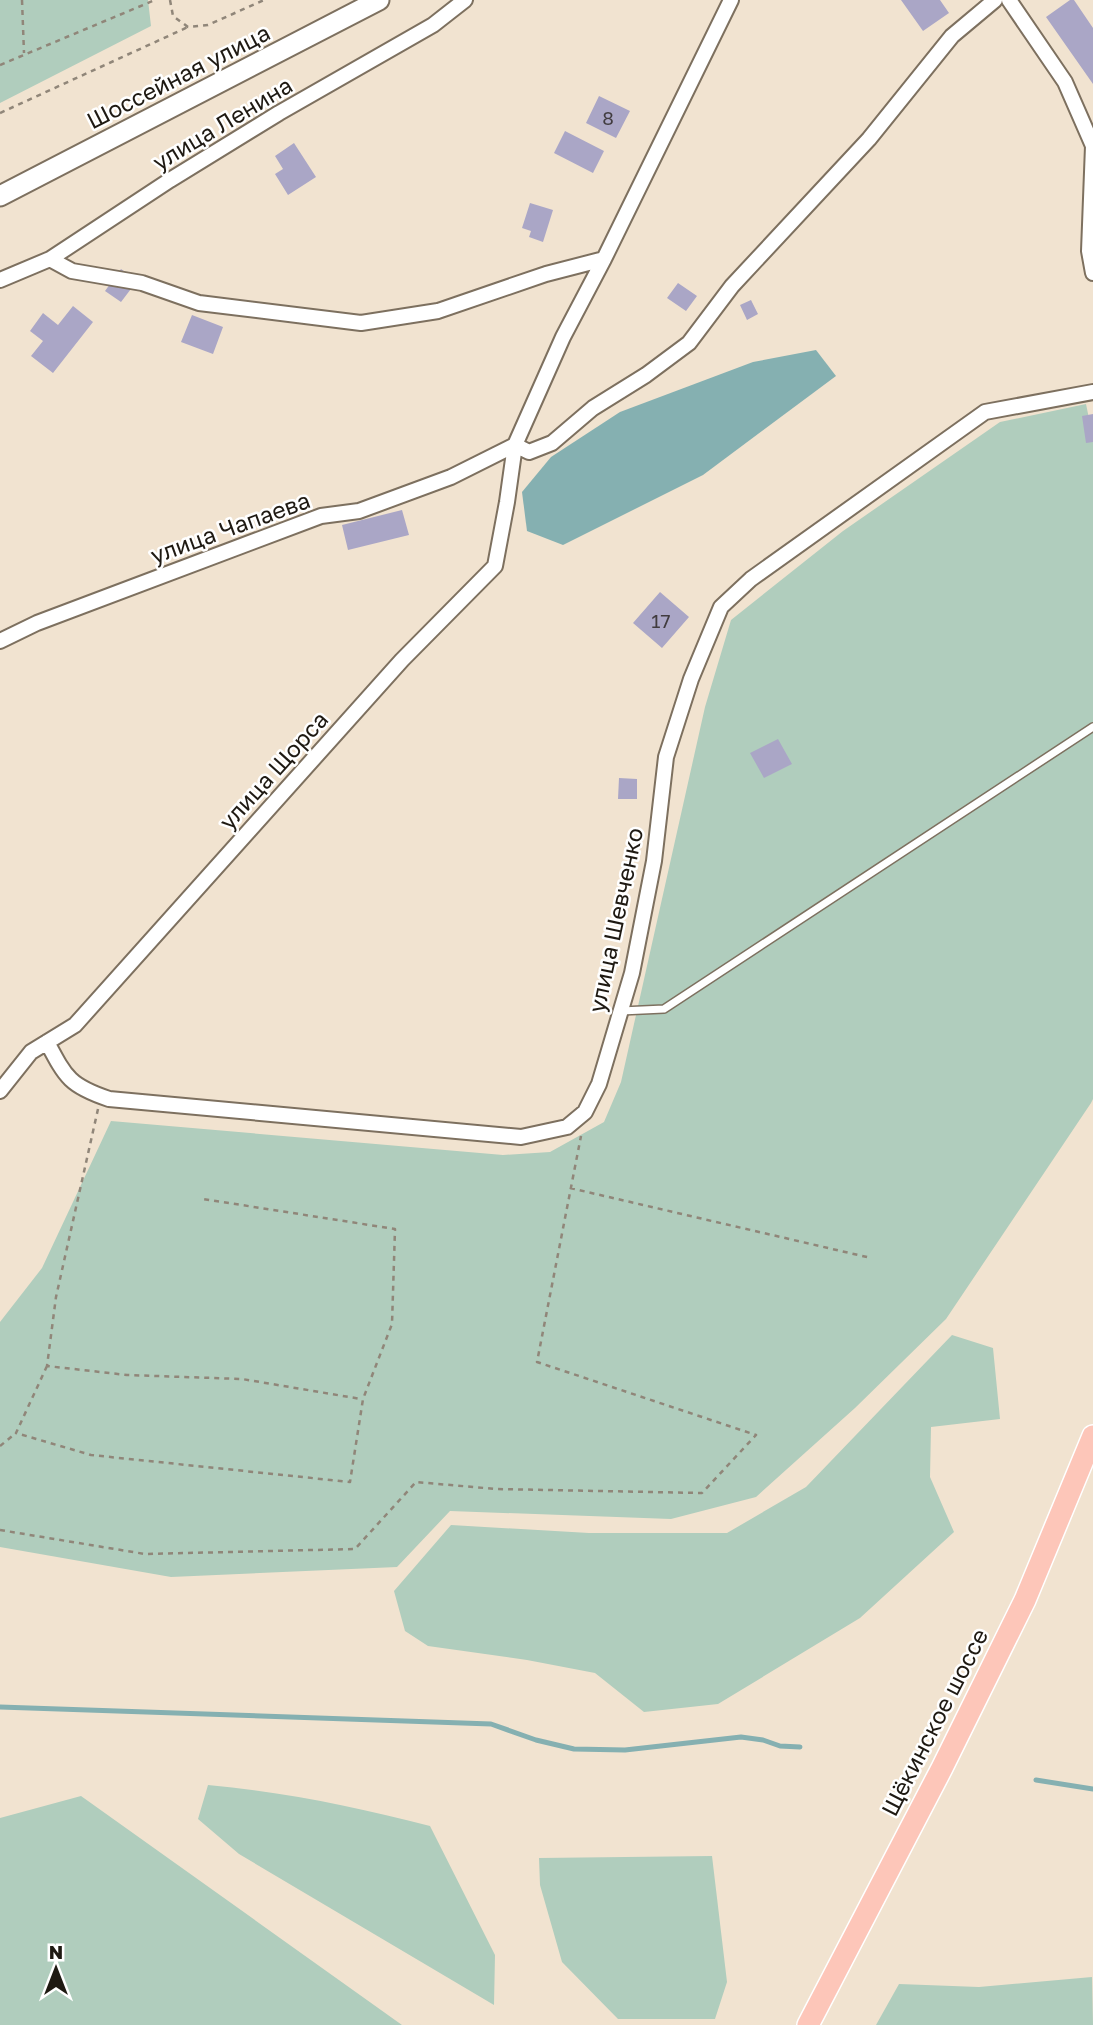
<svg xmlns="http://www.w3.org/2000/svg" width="1093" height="2025" font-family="'Golos Text',sans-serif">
	<rect width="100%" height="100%" fill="#f1e3d0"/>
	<path fill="#b0cdbd" d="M0 0H148L151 26 0 103Z
		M1086 404 1093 438V1099L1091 1103 946 1319 855 1408 756 1497 671 1519 450 1511 397 1567 171 1577 0 1547V1322L42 1268 111 1121 503 1155 550 1152 604 1122 621 1082 705 707 731 620 843 531 1000 422Z
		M952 1335 993 1348 1000 1419 931 1427 930 1477 954 1532 860 1618 718 1704 644 1712 595 1673 527 1660 428 1646 405 1631 394 1591 451 1525 589 1533H727L806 1487Z
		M208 1785C284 1792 357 1807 430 1826L495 1955 494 2005 239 1854 198 1819Z
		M81 1796 402 2025H0V1818Z
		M712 1856 727 1982 715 2019H618L562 1962 540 1885 539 1858Z
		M1092 1977 1093 2025H876L899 1984 979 1987Z"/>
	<path fill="#85b0b1" d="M816 350 836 376 703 475 563 545 527 531 522 492 551 457 620 412 753 362Z"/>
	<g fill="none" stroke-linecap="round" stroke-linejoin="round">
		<path stroke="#85b0b1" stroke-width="5" d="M0 1707 491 1724 536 1740 574 1749 625 1750 741 1737 763 1740 780 1746 800 1747
			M1036 1780 1093 1789"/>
	</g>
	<path fill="#aaa6c6" d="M901 0H940L949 13 923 31Z
		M1070 0H1074L1093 28V84L1046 17Z
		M599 96 630 111 616 138 586 123Z
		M565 131 604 151 593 173 554 153Z
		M294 143 316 177 288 195 275 174 283 169 275 156Z
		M530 203 553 210 543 242 529 237 531 231 522 228Z
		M121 269 137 281 121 302 105 291Z
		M678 283 697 296 686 311 667 298Z
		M751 300 758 314 747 320 740 305Z
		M73 306 93 322 53 373 31 356 43 341 30 331 43 313 58 325Z
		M192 315 223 327 213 354 181 342Z
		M1093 414V442L1086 443 1082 416Z
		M402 510 409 535 348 550 342 525Z
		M660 592 689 617 662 648 633 623Z
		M778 739 792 764 764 778 750 753Z
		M619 778 637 779V799H618Z"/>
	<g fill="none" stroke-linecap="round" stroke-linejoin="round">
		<defs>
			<path id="lane" d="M621 1011 664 1009 1093 727"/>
			<path id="street" d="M1009 0 1065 82 1093 146 1089 251 1093 273
				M50 259 72 271 142 283 199 303 361 323 438 311 546 274 604 259
				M0 280 50 259 170 180 279 113 433 25 465 0
				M515 445 529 452 552 443 593 408 646 375 689 343 732 286 869 139 952 36 995 0
				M0 641 37 623 321 516 359 511 451 477 515 445
				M47 1042C66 1078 70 1086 109 1099L521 1137 567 1127 585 1112 599 1084 632 973 654 861 666 757 691 679 721 607 751 579 985 412 1093 392
				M0 1091 31 1052 75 1025 402 660 495 566 507 502 515 445 563 337 604 259 731 0"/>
			<path id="secondary" d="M0 196 379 0"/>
			<path id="primary" d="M808 2025 942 1768 1025 1600 1093 1436"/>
		</defs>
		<use href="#lane" stroke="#7d705f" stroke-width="10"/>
		<use href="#street" stroke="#7d705f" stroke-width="18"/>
		<use href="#secondary" stroke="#7d705f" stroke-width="23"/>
		<use href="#primary" stroke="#fff" stroke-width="24"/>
		<path stroke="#908679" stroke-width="2.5" stroke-dasharray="5 5" stroke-linecap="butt" d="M22 0 24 53
			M170 0 173 16 188 27 208 25 264 0
			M0 65 155 0
			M0 113 188 27
			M98 1109 56 1297 47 1366 127 1375 242 1379 361 1399
			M570 1188 871 1258
			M47 1366 16 1433 91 1455 350 1482 363 1399 392 1324 395 1229 203 1199
			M0 1446 16 1433
			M0 1530 145 1554 355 1549 416 1482 496 1489 702 1493 756 1435 537 1362 581 1136"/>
		<use href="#lane" stroke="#fff" stroke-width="7"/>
		<use href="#street" stroke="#fff" stroke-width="14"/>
		<use href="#secondary" stroke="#fff" stroke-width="19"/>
		<use href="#primary" stroke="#fdc6b9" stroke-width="21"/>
	</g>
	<g text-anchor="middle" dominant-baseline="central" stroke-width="5" stroke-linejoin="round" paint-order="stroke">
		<g font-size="19" fill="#413c3f">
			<text x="608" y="117">8</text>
			<text x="661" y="620">17</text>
		</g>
		<g font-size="23" fill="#1e1912" stroke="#fff">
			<text transform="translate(178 76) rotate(-27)">Шоссейная улица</text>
			<text transform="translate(222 123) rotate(-31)">улица Ленина</text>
			<text transform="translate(230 527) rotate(-20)">улица Чапаева</text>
			<text transform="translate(273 770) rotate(-48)">улица Щорса</text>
			<text transform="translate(615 920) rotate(-78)">улица Шевченко</text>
			<text transform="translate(934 1722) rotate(-63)">Щёкинское шоссе</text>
		</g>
	</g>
	<g transform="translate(56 1969)" stroke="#ffffff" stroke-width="5" paint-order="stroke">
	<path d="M0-5L12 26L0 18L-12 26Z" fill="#1e1912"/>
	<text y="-10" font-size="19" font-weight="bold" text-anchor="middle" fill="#1e1912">N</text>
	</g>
</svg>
